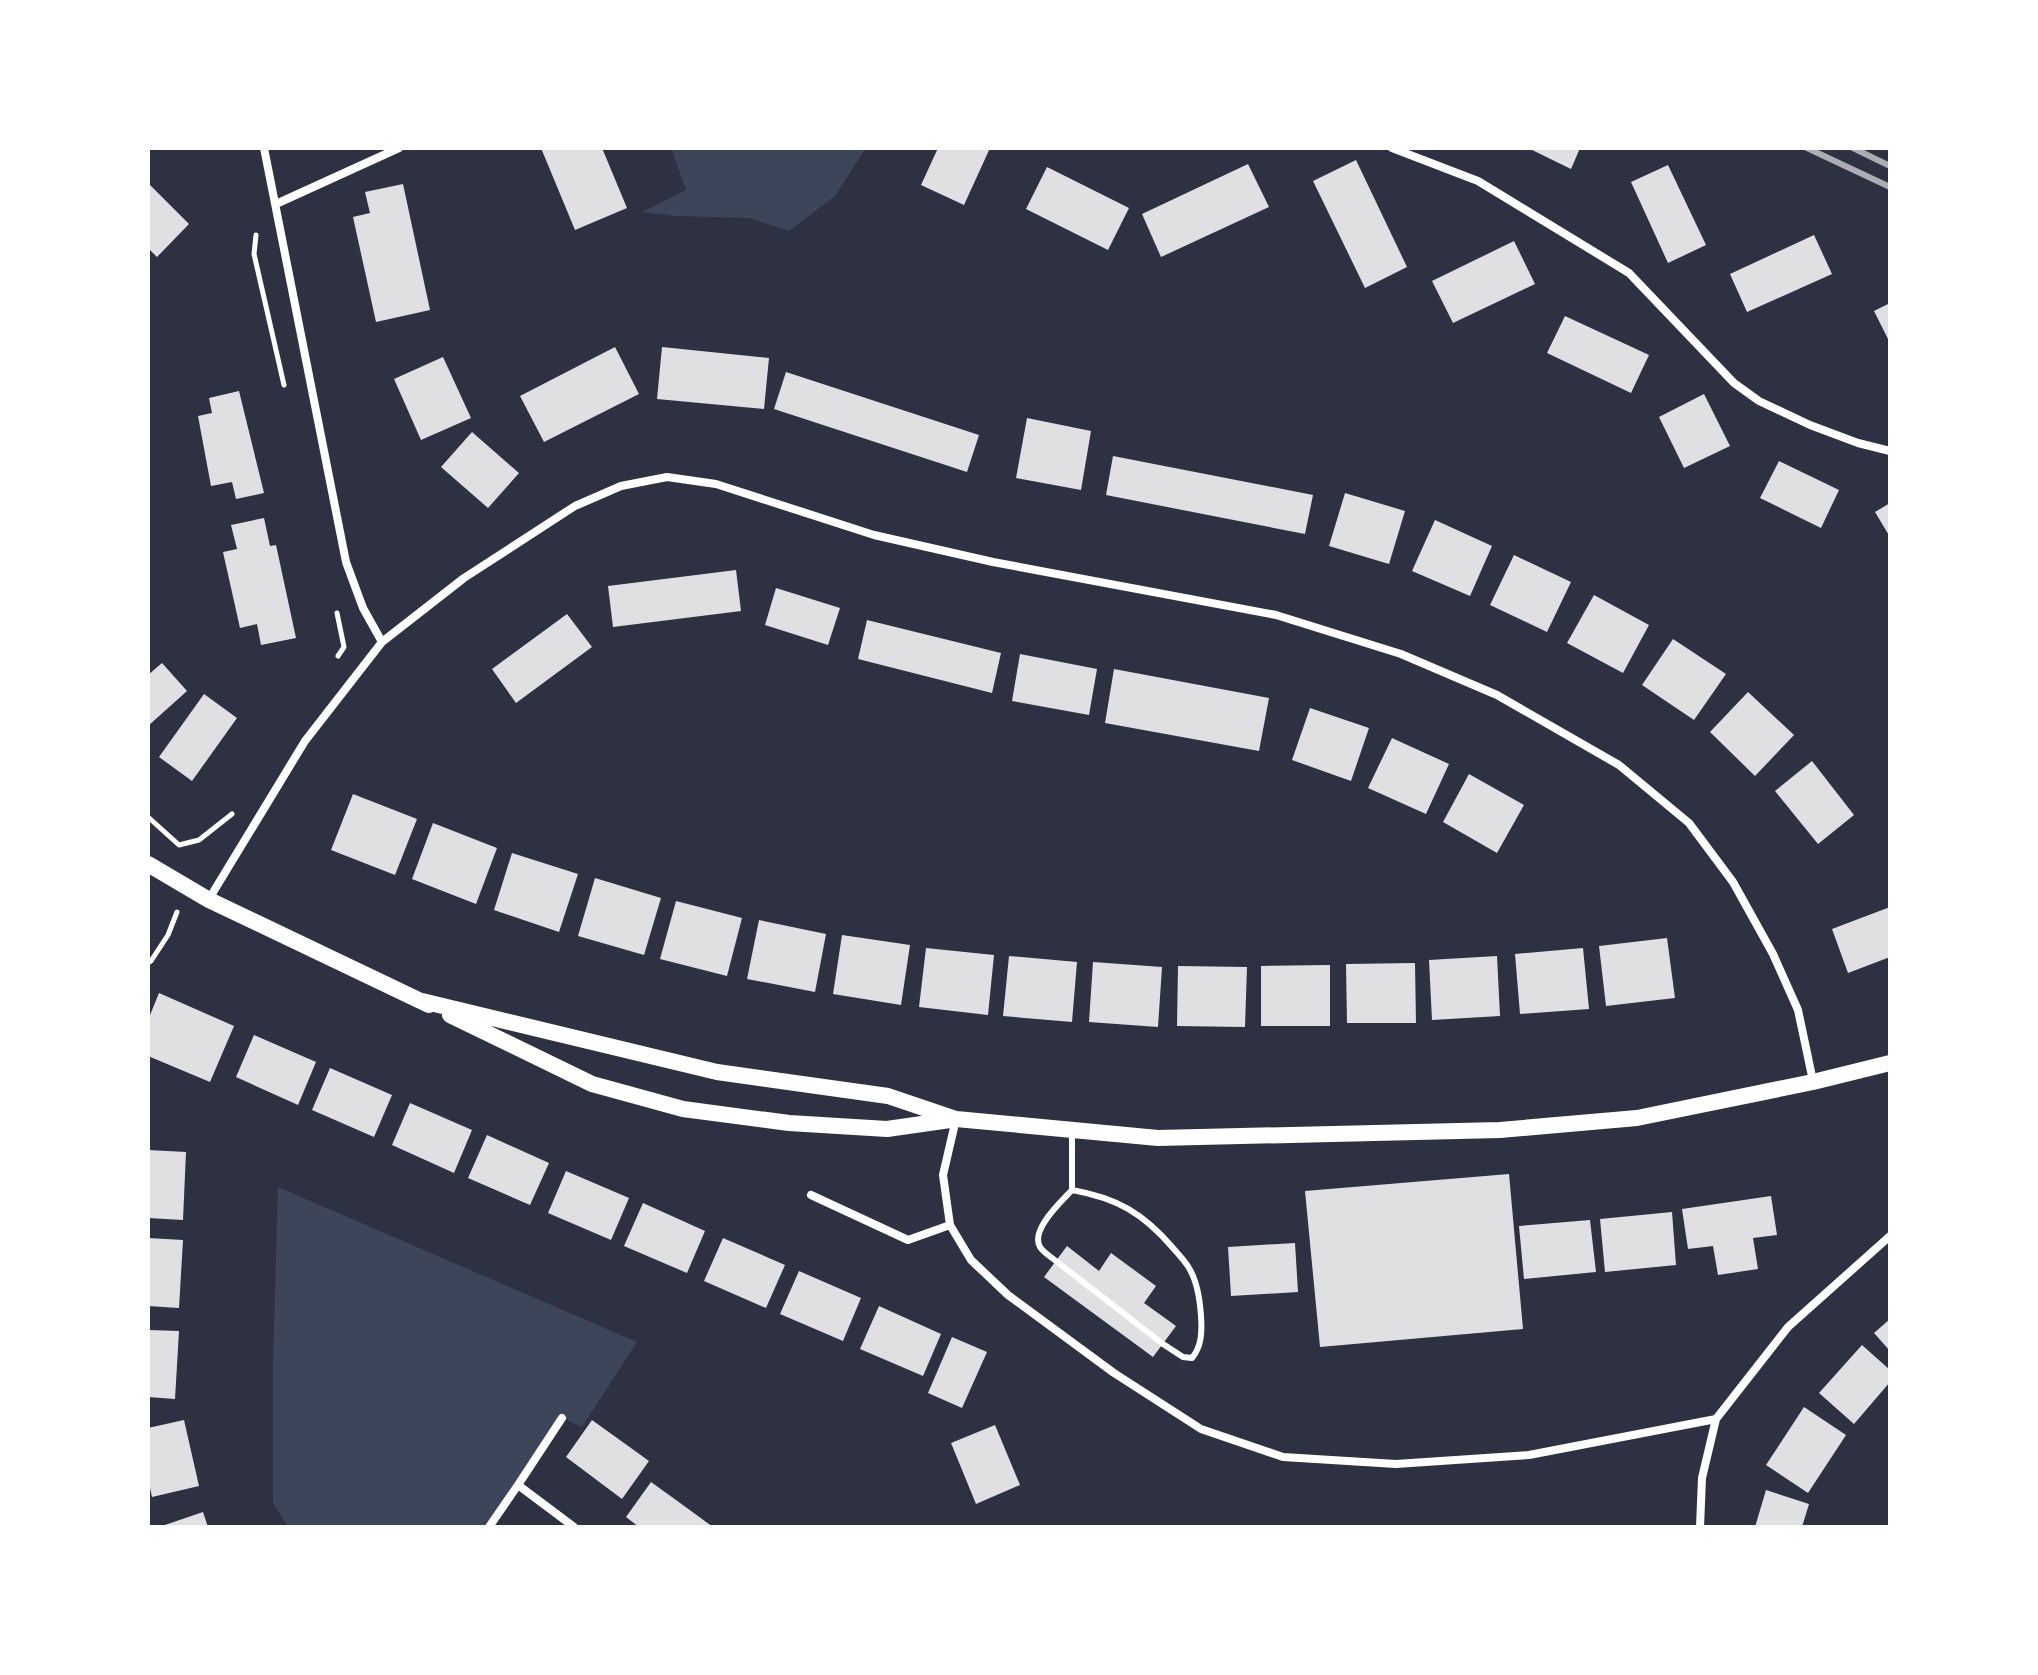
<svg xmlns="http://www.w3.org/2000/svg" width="2038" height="1675" font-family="'DejaVu Sans',sans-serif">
	<rect width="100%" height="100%" fill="#2d3142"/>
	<path fill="#3c4559" d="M671 148H866L835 196 789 231 749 218 674 216 642 212 686 190Z
		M278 1187 637 1342 582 1427 563 1418 489 1527H288L273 1503V1360Z"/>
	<path fill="#e0e0e3" d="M541 148H602L627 208 575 230Z
		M938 148H990L964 205 921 185Z
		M1528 148H1580L1571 169Z
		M1356 160 1407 267 1365 288 1313 181Z
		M1248 164 1269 207 1161 257 1142 214Z
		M1668 165 1706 245 1668 263 1631 182Z
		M1047 167 1129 208 1108 250 1026 209Z
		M148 183 189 224 157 257 148 248Z
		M403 184 430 310 376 322 353 217 370 213 365 192Z
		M1814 235 1832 274 1747 312 1730 274Z
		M1514 241 1535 284 1453 323 1432 281Z
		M1890 303V343L1874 311Z
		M1565 316 1649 355 1631 393 1547 353Z
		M615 347 639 394 544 442 520 396Z
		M662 347 769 358 764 409 657 399Z
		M443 357 471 418 421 440 394 379Z
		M786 372 979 435 967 472 774 409Z
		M239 391 264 493 236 499 232 482 211 486 198 416 212 413 209 398Z
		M1704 394 1730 446 1684 468 1659 417Z
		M1027 418 1091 431 1081 490 1016 478Z
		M472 432 519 473 488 508 441 467Z
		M1113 456 1313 495 1305 534 1106 495Z
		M1779 461 1839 490 1821 528 1760 498Z
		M1345 493 1405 511 1389 564 1329 546Z
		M1890 503V537L1875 512Z
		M264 518 270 546 276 545 296 638 261 645 257 624 240 628 223 552 237 549 231 525Z
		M1435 520 1492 546 1470 596 1412 571Z
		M1514 555 1571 582 1547 632 1490 605Z
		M736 570 741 611 613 627 608 586Z
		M776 588 840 608 828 645 765 625Z
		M1594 595 1649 625 1623 673 1567 643Z
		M567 614 592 647 516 703 492 669Z
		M867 620 1001 653 992 693 858 659Z
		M1673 639 1726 674 1694 720 1642 685Z
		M1020 654 1097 669 1089 715 1012 701Z
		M162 663 187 691 148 726V675Z
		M1114 669 1269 698 1259 751 1105 723Z
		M1748 692 1794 735 1755 776 1710 732Z
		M204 694 237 718 192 781 159 757Z
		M1310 708 1369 728 1351 781 1292 760Z
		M1392 738 1449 764 1426 814 1368 788Z
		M1812 761 1854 815 1818 844 1775 791Z
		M1469 774 1524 805 1497 853 1443 822Z
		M353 794 417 819 395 875 331 850Z
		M433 823 497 848 476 904 412 879Z
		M512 853 578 874 559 932 494 910Z
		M595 878 661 898 644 955 578 936Z
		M676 901 742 918 727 976 660 959Z
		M1890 907V957L1848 973 1832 929Z
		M759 920 826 934 815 992 747 979Z
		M842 935 910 945 901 1005 833 994Z
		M1667 938 1675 998 1606 1006 1599 946Z
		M926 948 994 955 988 1015 919 1007Z
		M1583 948 1589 1009 1520 1014 1515 954Z
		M1009 956 1077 962 1072 1022 1003 1016Z
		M1497 956 1500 1016 1432 1020 1429 960Z
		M1093 962 1162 967 1158 1027 1089 1022Z
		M1415 963 1416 1023H1347L1346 964Z
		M1330 965V1026H1261V966Z
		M1178 966 1247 967 1245 1027 1177 1026Z
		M159 993 234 1026 210 1082 148 1056V1020Z
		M254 1035 316 1062 298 1105 236 1077Z
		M330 1068 392 1095 374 1137 312 1110Z
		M410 1103 472 1130 454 1173 392 1145Z
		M487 1135 549 1163 530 1205 468 1178Z
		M148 1150 186 1152 183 1220 148 1218Z
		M566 1171 629 1198 611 1240 548 1213Z
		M1509 1174 1523 1329 1320 1347 1305 1191Z
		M1771 1196 1777 1235 1753 1238 1758 1269 1718 1275 1713 1246 1688 1249 1682 1209Z
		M643 1203 705 1231 687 1273 624 1246Z
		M1672 1212 1676 1265 1605 1272 1600 1219Z
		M1590 1220 1596 1272 1524 1279 1519 1226Z
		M148 1238 183 1240 179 1308 148 1306Z
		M723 1238 785 1265 766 1308 704 1281Z
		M1295 1243 1298 1292 1231 1296 1228 1247Z
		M1067 1246 1099 1271 1111 1253 1156 1286 1144 1303 1176 1326 1153 1357 1044 1277Z
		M799 1271 861 1298 843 1341 780 1314Z
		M879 1306 941 1334 923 1376 860 1349Z
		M1890 1319V1351L1874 1333Z
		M148 1330 179 1331 175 1399 148 1397Z
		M952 1337 987 1352 962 1408 928 1393Z
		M1862 1345 1890 1370V1382L1854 1424 1819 1393Z
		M1804 1407 1846 1435 1808 1493 1766 1465Z
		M184 1420 199 1486 152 1497 148 1479V1428Z
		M592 1420 649 1461 622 1499 566 1457Z
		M995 1425 1020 1485 976 1504 951 1443Z
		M651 1482 676 1500 713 1527H639L626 1517Z
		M1766 1490 1809 1504 1802 1527H1755Z
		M203 1512 208 1527H159Z"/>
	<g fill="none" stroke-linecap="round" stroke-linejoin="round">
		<path stroke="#fff" stroke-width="5" d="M256 235 254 254 284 385
			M337 613 344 647 338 656
			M148 817 179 845 199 840 232 814
			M148 963 151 961 168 935 177 912"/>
		<path stroke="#fff" stroke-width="6" d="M1072 1190C1117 1198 1143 1213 1173 1248 1178 1254 1185 1261 1189 1268 1197 1281 1200 1301 1201 1316 1202 1331 1202 1346 1192 1358L1183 1357 1163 1344 1056 1261C1051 1257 1043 1252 1040 1247 1030 1230 1061 1202 1072 1190Z
			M1072 1190V1133"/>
		<path stroke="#fff" stroke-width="8" d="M264 148 346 562 363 608 382 642
			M1392 148 1478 181 1629 273 1734 383 1759 401 1810 425 1858 443 1890 451
			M276 204 399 148
			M209 899 305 741 382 642 464 578 575 506 621 486 667 477 716 484 874 535 993 562 1276 615 1401 654 1497 695 1619 765 1689 823 1733 882 1773 954 1798 1010 1813 1081
			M956 1119 943 1175 950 1225 971 1260 1008 1295 1114 1373 1201 1429 1283 1457 1396 1464 1529 1455 1716 1419
			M811 1195 908 1240 950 1225
			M562 1418 518 1485 574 1527
			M489 1527 518 1485
			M1700 1527 1702 1478 1716 1419 1788 1327 1890 1236"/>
		<path stroke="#fff" stroke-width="16" d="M148 864 209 900 429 1005
			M422 1001 717 1072 888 1096 956 1119 1158 1138 1500 1130 1637 1118 1813 1082 1890 1063
			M450 1015 592 1084 683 1109 789 1123 887 1129 950 1120"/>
		<path stroke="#abadb3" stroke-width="6" d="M1807 148 1890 187
			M1853 148 1890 166"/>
	</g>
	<rect width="2038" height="1675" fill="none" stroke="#ffffff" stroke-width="300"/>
</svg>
